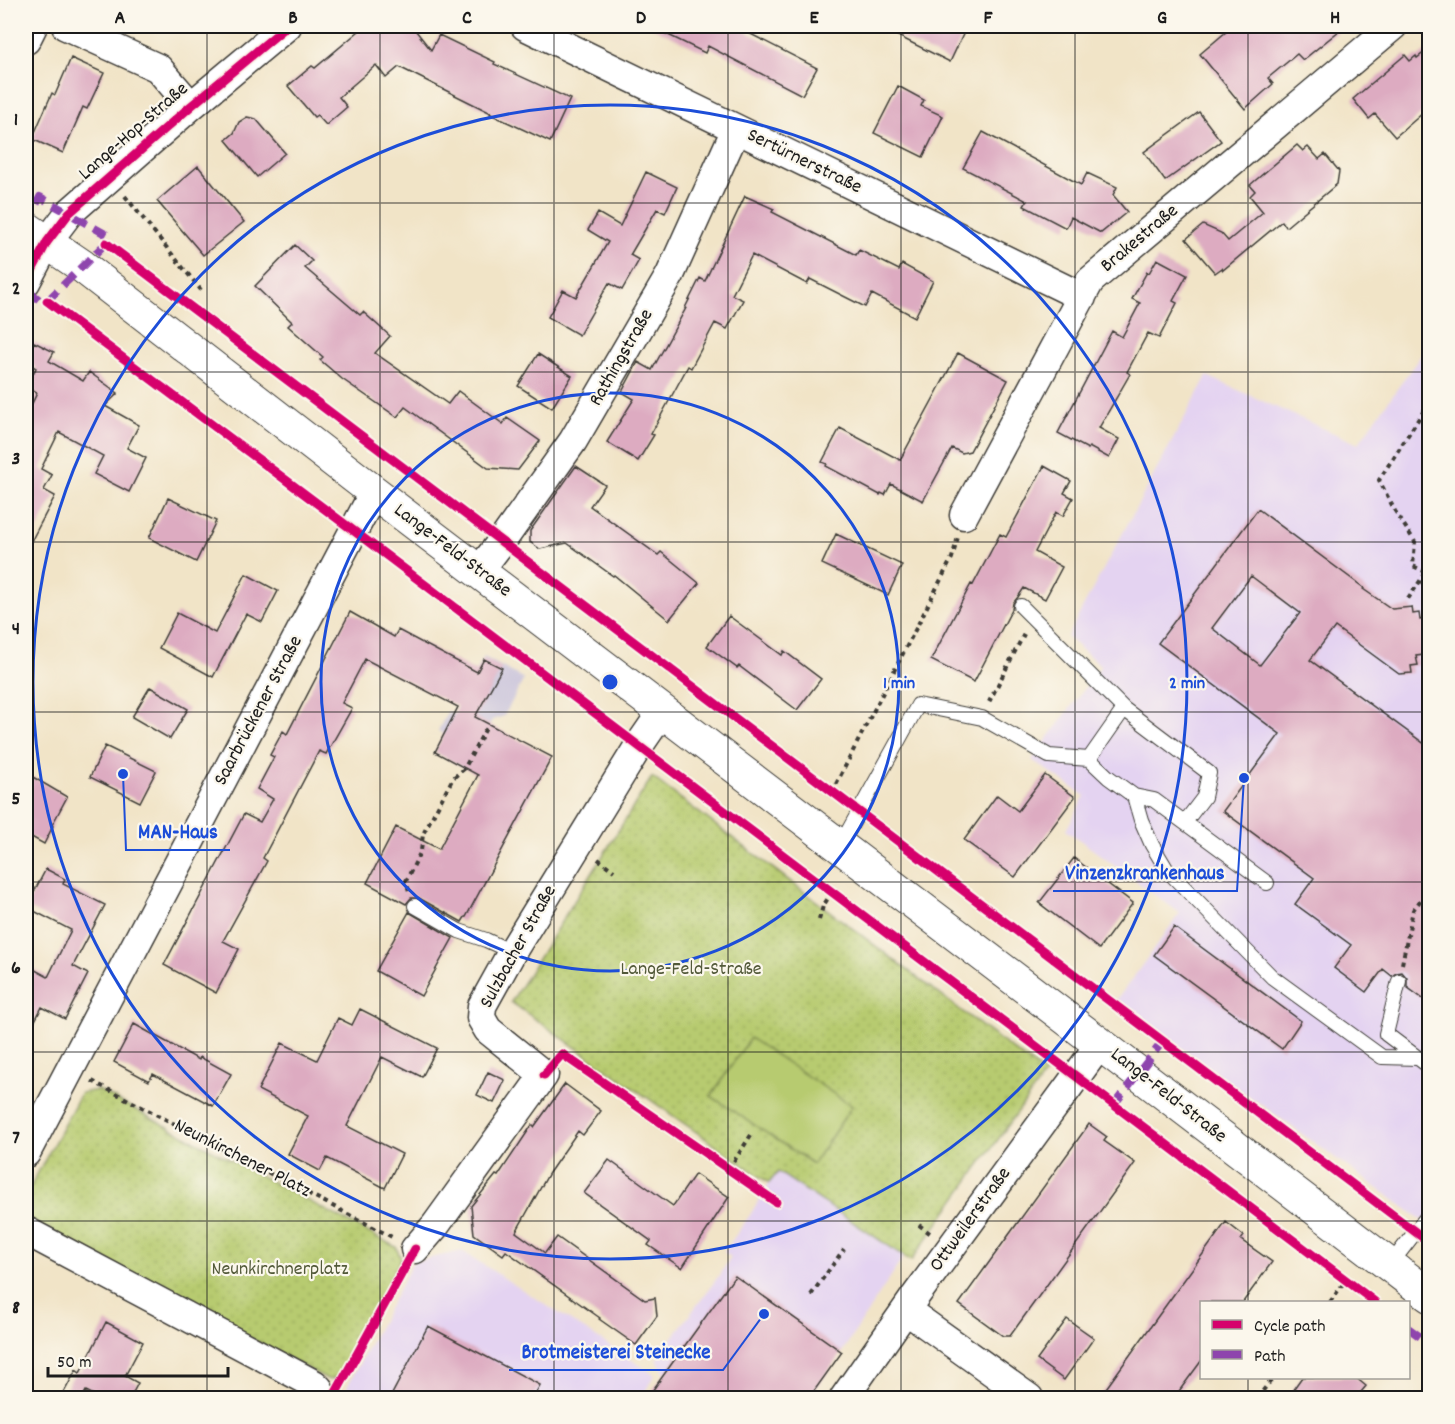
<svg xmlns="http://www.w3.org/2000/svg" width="1455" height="1424" font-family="Dekko,sans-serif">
	<defs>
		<pattern id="park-dots" width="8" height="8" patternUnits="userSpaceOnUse" patternTransform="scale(1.5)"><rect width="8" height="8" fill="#b7cb6f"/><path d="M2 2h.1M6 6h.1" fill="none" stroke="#9dae60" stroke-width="1.8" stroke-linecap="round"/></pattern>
	</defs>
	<rect width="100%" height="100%" fill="#fbf7ec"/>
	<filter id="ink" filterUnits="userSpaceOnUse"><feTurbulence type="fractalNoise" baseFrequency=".0167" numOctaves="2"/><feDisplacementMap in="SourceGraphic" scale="12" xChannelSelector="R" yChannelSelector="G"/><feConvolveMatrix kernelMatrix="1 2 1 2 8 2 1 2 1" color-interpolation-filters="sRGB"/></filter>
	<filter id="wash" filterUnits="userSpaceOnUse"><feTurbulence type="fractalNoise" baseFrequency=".008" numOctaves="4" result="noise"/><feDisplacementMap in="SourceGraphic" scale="24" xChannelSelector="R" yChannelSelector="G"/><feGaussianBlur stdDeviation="1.35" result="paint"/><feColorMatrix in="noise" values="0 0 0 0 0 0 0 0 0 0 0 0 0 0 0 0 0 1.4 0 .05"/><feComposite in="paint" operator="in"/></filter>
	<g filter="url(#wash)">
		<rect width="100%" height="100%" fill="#f1e4c7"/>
		<path fill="#e4d3f1" d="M1429 344V1225L1116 1001 1180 913 1066 830 1085 796 1032 760 1101 666 1067 637 1207 376 1358 444Z
			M778 1172 904 1256 842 1352 809 1398H647L665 1373 656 1360 718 1277 731 1257 724 1252 750 1215 769 1183Z
			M462 1251 655 1375 641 1398H347L346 1392 348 1385 413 1262Z"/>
		<path fill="#c6c0d9" d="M484 657 524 679 504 716 492 720 466 769 435 752 444 734 438 731 448 711 454 714Z"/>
		<path fill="url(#park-dots)" stroke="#6a7446" stroke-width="1.5" d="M652 777 1045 1074 911 1261 778 1172 769 1183 511 1002Z
			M98 1090 396 1247 401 1259 339 1377 329 1380 26 1218V1195L81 1093Z"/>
		<path fill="#b7cb6f" stroke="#6a7446" stroke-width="1.5" d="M750 1038 852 1106 813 1164 711 1096Z"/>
		<g id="blocks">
			<path fill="#ddabc1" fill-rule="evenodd" d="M365 26H412L431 50 439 35 495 62 494 64 570 99 550 142 490 114 491 113 399 67 386 78 376 65 339 97 347 107 326 125 317 115 314 117 288 86 312 66 315 68Z
				M650 26H735L817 68 802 95 708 46 705 53Z
				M878 26H967L950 62Z
				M1233 26H1345L1303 60 1297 54 1268 78 1273 84 1245 109 1200 54Z
				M1430 48V107L1395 137 1375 114 1369 119 1353 99 1405 55 1410 61 1416 56 1417 58Z
				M71 58 104 73 87 109 83 107 63 153 32 139 52 93 55 95Z
				M898 86 924 100 921 106 943 116 923 157 874 133Z
				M1199 112 1221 141 1165 181 1144 152Z
				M247 117 256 119 285 153 257 177 226 140 234 133 239 122Z
				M983 132 1081 185 1087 173 1117 187 1113 195 1127 212 1101 233 1071 217 1066 228 1024 206 1027 201 963 168Z
				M1297 145 1303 151 1308 147 1319 159 1325 154 1339 171 1337 184 1286 227 1282 221 1223 270 1222 268 1215 273 1186 239 1203 225 1221 233 1228 241 1263 212 1250 196 1255 191 1250 185Z
				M198 166 244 222 203 255 157 201Z
				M646 172 677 187 665 213 657 209 630 255 639 260 622 290 609 283 579 335 548 317 563 290 576 297 608 242 588 230 598 213 620 226Z
				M745 196 774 209 772 212 856 255 859 250 899 270 902 264 933 281 915 317 872 294 865 307 810 279 807 284 752 255 732 295 743 300 727 329 715 323 691 368 688 366 651 434 654 435 638 461 607 442 634 399 622 392 638 362 652 370 686 308H685L700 278 705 281Z
				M295 245 312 261 305 268 360 315 363 312 390 336 375 353 448 404 458 391 503 424 507 418 540 441 518 470 488 468 405 407 397 417 342 379 320 360 323 357 288 326 292 322 255 286Z
				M1157 259 1187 275 1173 301 1177 303 1159 338 1148 333 1127 372 1130 374 1099 428 1119 439 1109 458 1089 447 1088 449 1058 433 1112 331 1122 337 1140 303 1132 299 1147 272 1149 273Z
				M34 342 54 352 49 361 83 381 89 372 118 393 105 406 139 425 127 448 146 458 129 492 94 474 103 456 59 432 41 469 52 475 44 490 55 496 26 551V416L37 393 26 387 36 368 26 362V357Z
				M958 353 1008 380 970 451 962 453 952 448 923 501 891 484 885 495 881 493 880 495 826 466 827 464 822 462 840 428 900 460Z
				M538 354 572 376 552 408 518 386Z
				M576 466 605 485 590 506 658 555 661 552 699 583 669 620 614 575 613 576 567 543 540 549 530 542V531Z
				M1044 466 1071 481 1064 493 1073 498 1063 516 1056 512 1035 552 1062 567 1045 599 1024 588 1018 597 1013 603 1012 609 974 682 931 660 971 584 973 585 1000 534 1006 537Z
				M168 498 216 521 196 562 149 538Z
				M1258 509 1364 588 1363 589 1392 609 1412 607 1413 614 1419 613 1420 620 1427 619 1430 645H1423L1424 655 1416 656 1418 665 1411 666 1412 673 1399 674 1335 627 1310 660 1430 748V1004L1407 987V978L1402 972 1396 973 1392 976 1383 969 1366 992 1334 968 1351 945 1295 904 1314 878 1223 811 1280 734 1158 643ZM1251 576 1300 613 1260 665 1212 628Z
				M836 534 902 565 888 595 822 564Z
				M246 574 278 591 262 622 246 614 213 677 159 648 177 613 215 633Z
				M350 612 394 637 398 630 477 672 484 659 502 668 475 717 552 757 466 917H465L462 922 419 898H411L406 904 367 883 396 827 439 849 478 775 435 752 458 707 365 659 342 703 352 708 326 754 319 751 263 858 267 861 223 941 239 949 216 993 164 965 244 814 260 822 273 799 257 789 274 757 270 755 283 731 287 734Z
				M729 616 782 655 784 651 821 679 797 710 739 666 737 668 707 646Z
				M150 687 188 709 170 739 132 717Z
				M105 746 156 771 140 802 90 777Z
				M26 773 67 797 52 825 53 826 44 844 26 834Z
				M1045 775 1075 797 1015 877 964 840 997 795 1018 811Z
				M1074 858 1133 903 1099 949 1039 903Z
				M46 869 65 879 63 884 105 905 73 966 88 974 65 1019 42 1007 26 1038V965L48 977 71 930 26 907Z
				M409 912 453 938 421 996 376 971Z
				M1174 927 1301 1021 1282 1049 1154 955Z
				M360 1009 437 1048 422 1077 382 1057 347 1126 402 1154 385 1188 327 1158 320 1171 288 1154 308 1116 258 1090 282 1043 317 1060 338 1018 352 1025Z
				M134 1024 199 1060 200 1057 231 1074 213 1106 153 1074 149 1081 114 1062Z
				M488 1072 505 1080 494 1103 477 1095Z
				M565 1084 601 1111 583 1135 578 1131 549 1173 516 1232 545 1253 557 1237 645 1300 655 1298 657 1316 636 1345 599 1319 600 1318 506 1251 503 1255 474 1234 471 1206 496 1175 498 1176 532 1125 534 1127Z
				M1089 1124 1107 1137 1104 1141 1135 1163 1010 1336H1003L959 1304Z
				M609 1160 673 1206 695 1174 729 1197 682 1268 648 1245 651 1241 584 1193Z
				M1226 1222 1244 1236 1241 1240 1272 1262 1243 1302H1202V1360L1174 1398H1099Z
				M735 1276 842 1352 809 1398H647Z
				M1067 1319 1094 1338 1064 1380 1037 1360Z
				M106 1322 143 1342 125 1376 138 1383 130 1398H100L86 1391 82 1398H61L76 1370 80 1373Z
				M428 1326 540 1385 533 1398H390Z
				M1302 1377H1355L1366 1386 1356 1398H1287Z"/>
		</g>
	</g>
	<g filter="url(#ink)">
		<use href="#blocks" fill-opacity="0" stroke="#3c3a36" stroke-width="1.5"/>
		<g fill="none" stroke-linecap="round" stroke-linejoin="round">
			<defs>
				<path id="lane" d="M1021 606 1124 709
					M1134 796 1108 777 1089 759 1124 709 1209 773 1204 797 1185 822
					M840 846 918 705 982 718 1049 756 1089 759
					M1267 883 1154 800 1134 796 1141 820 1152 845 1167 870 1272 977 1382 1057 1418 1058
					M415 906 459 931 486 940 512 952
					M1399 981 1386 1034 1430 1067
					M1389 1266 1430 1213"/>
				<path id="street" d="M66 26 158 68 191 106
					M525 26 1082 297
					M26 40 33 26
					M26 282 47 242 69 213 191 106 287 26
					M964 515 1090 281 1393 26
					M479 571 502 541 573 441 670 275 736 129
					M26 1153 374 492
					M26 1231 314 1384 319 1389 320 1397 323 1398
					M415 1249 435 1226 544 1075 488 1030 481 1018 482 1006 512 952 638 747 662 712
					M906 1310 1029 1398
					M844 1398 914 1298 1100 1044"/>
				<path id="secondary" d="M26 228 82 266 374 492 1100 1044 1430 1296"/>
			</defs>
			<use href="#lane" stroke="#3c3a36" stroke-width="16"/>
			<use href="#street" stroke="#3c3a36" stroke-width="31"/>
			<use href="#secondary" stroke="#3c3a36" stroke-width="35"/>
			<path stroke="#3c3a36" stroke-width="4" stroke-dasharray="4.5 4.5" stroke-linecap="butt" d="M125 196 201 290
				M1426 572 1413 566 1415 542 1395 511 1379 480 1430 401
				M1408 599 1426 572 1430 571
				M989 702 1024 634
				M832 792 952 558 958 537
				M598 859 614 871
				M409 891 406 881 421 851 423 834 453 778 464 769 485 730 480 727
				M819 920 823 906 832 892
				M1402 964 1413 910 1430 888
				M92 1081 394 1238
				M729 1169 751 1135
				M919 1225 931 1234
				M811 1295 844 1249
				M1330 1302 1346 1280
				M1257 1398 1273 1378"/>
			<use href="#lane" stroke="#fff" stroke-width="14"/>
			<use href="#street" stroke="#fff" stroke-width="28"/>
			<use href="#secondary" stroke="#fff" stroke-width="33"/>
			<path stroke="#8e44ad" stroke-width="8" stroke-dasharray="15 8" stroke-linecap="butt" d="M26 224 40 197 107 235 106 243 47 301H41L26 289
				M1113 1106 1163 1041
				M1408 1328 1430 1344"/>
			<defs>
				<path id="cycleway" d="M106 243 1430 1243
					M26 282 47 242 69 213 191 106 287 26
					M47 301 354 531 1375 1302
					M544 1075 562 1054 776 1202
					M333 1398 415 1249"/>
			</defs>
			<use href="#cycleway" stroke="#fbf7ec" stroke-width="13"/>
			<use href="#cycleway" stroke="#d6006c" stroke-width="9"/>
		</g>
	</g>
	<path fill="none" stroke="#1c1c1c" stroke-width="1.5" stroke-opacity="0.55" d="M207 26V1398M380 26V1398M554 26V1398M728 26V1398M901 26V1398M1075 26V1398M1248 26V1302M26 203H1430M26 372H1430M26 542H1430M26 712H1430M26 882H1430M26 1052H1430M26 1221H1430M1248 1378V1398"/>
	<g fill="none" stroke="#1d4ed8" stroke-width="3">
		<circle cx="610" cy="682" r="289"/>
		<circle cx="610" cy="682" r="577"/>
	</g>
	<g text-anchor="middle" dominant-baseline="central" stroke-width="4.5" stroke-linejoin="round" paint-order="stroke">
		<g font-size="20" fill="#1c1c1c" stroke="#fbf7ec">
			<text transform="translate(134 132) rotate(-41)">Lange-Hop-Straße</text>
			<text transform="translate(804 162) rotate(26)">Sertürnerstraße</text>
			<text transform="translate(1140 239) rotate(-40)">Brakestraße</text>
			<text transform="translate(622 358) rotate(-60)">Rathingstraße</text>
			<text transform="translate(452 551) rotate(37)">Lange-Feld-Straße</text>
			<text transform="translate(259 711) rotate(-62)">Saarbrückener Straße</text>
			<text transform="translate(519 947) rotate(-61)">Sulzbacher Straße</text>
			<text transform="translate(1168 1096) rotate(38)">Lange-Feld-Straße</text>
			<text transform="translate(242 1159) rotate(27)">Neunkirchener Platz</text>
			<text transform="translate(971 1220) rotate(-54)">Ottweilerstraße</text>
		</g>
		<g font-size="20" fill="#525939" stroke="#fbf7ec">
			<text x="691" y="970">Lange-Feld-Straße</text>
			<text x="280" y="1270">Neunkirchnerplatz</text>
		</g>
	</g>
	<circle cx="610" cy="682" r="9" fill="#1d4ed8" stroke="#fbf7ec" stroke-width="3"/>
	<g font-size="18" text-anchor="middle" font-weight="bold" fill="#1d4ed8" stroke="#fbf7ec" stroke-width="4.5" stroke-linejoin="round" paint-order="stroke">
		<text x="899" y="688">1 min</text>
		<text x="1187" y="688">2 min</text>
	</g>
	<path fill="none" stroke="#1d4ed8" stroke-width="2" d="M123 774L126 850H230M1244 778L1237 891H1053M764 1314L723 1370H509"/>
	<g fill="#1d4ed8" stroke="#fbf7ec" stroke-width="2">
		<circle cx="123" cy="774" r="6"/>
		<circle cx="1244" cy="778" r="6"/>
		<circle cx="764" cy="1314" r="6"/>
	</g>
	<g font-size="21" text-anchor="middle" font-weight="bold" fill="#1d4ed8" stroke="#fbf7ec" stroke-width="4.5" stroke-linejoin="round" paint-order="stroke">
		<text x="178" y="838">MAN-Haus</text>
		<text x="1145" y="879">Vinzenzkrankenhaus</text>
		<text x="616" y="1358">Brotmeisterei Steinecke</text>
	</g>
	<rect width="1455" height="1424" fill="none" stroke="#fbf7ec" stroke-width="66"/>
	<rect x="1200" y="1301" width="210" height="78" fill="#fbf7ec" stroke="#a29f99" stroke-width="1.5"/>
	<rect x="1212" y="1320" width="30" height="9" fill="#d6006c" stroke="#a29f99" stroke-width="1.5"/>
	<text x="1254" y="1331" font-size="18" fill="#1c1c1c">Cycle path</text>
	<rect x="1212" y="1350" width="30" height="9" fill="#8e44ad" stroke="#a29f99" stroke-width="1.5"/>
	<text x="1254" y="1361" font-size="18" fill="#1c1c1c">Path</text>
	<path d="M48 1367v9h180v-9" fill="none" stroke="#1c1c1c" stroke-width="3"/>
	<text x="57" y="1367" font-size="18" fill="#1c1c1c" stroke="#fbf7ec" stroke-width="4.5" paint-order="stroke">50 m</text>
	<rect x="33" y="33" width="1389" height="1358" fill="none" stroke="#1c1c1c" stroke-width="2"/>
	<g font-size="20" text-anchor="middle" font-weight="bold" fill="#1c1c1c">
		<text x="120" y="23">A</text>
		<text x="293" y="23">B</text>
		<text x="467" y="23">C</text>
		<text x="641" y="23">D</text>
		<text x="814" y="23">E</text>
		<text x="988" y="23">F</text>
		<text x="1162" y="23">G</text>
		<text x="1335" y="23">H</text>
		<text x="16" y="125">1</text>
		<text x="16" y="294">2</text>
		<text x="16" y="464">3</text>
		<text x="16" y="634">4</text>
		<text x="16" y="804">5</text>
		<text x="16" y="973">6</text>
		<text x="16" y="1143">7</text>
		<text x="16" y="1313">8</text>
	</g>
</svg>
